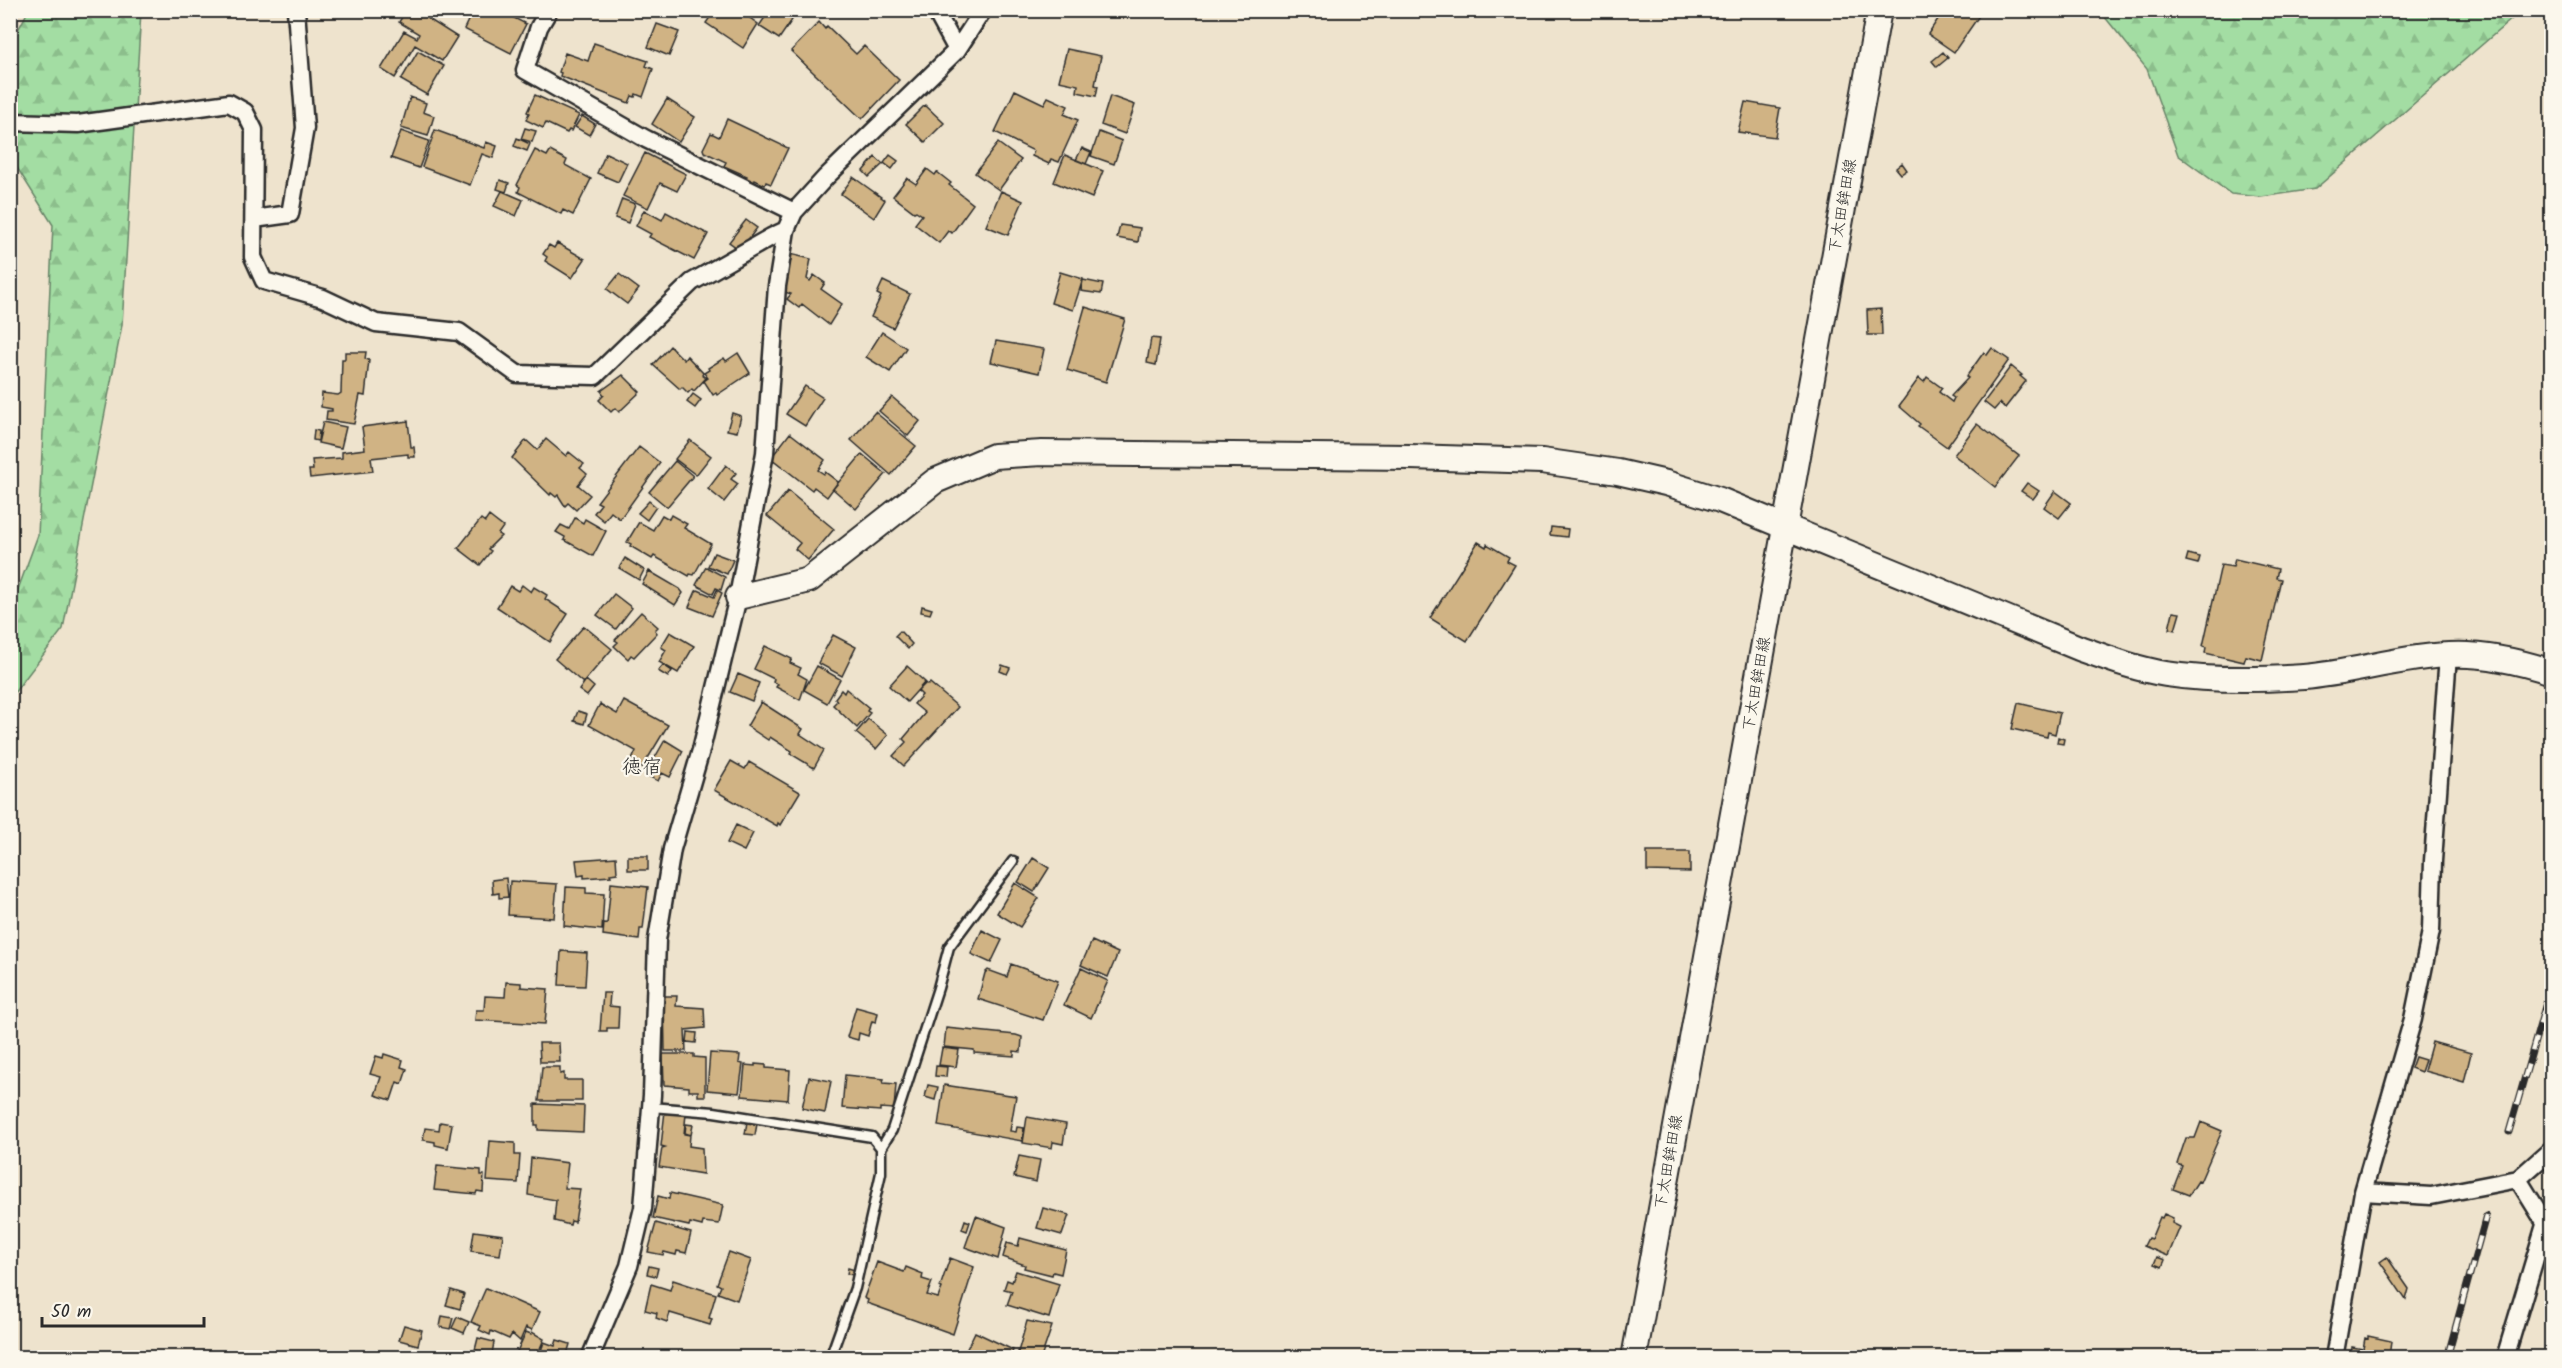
<svg xmlns="http://www.w3.org/2000/svg" width="2562" height="1368" font-family="Kalam,'Klee One',sans-serif">
	<defs>
		<pattern id="forest-firs" width="22" height="20" patternUnits="userSpaceOnUse" patternTransform="scale(1.5)"><rect width="22" height="20" fill="#a3dda3"/><path d="M5 1l3.5 6h-7zM16 11l3.5 6h-7z" fill="#8cbe8c"/></pattern>
	</defs>
	<rect width="100%" height="100%" fill="#eee3cd"/>
	<filter id="ink" filterUnits="userSpaceOnUse"><feTurbulence type="fractalNoise" baseFrequency=".0167" numOctaves="2"/><feDisplacementMap in="SourceGraphic" scale="12" xChannelSelector="R" yChannelSelector="G"/><feConvolveMatrix kernelMatrix="1 2 1 2 8 2 1 2 1" color-interpolation-filters="sRGB"/></filter>
	<g filter="url(#ink)">
		<path fill="url(#forest-firs)" stroke="#678467" stroke-width="1.5" d="M28 11H141L122 325 63 629 11 697 10 611 38 535 53 225 11 158V35L14 38Z
			M2081 11H2521L2315 189 2261 197 2231 194 2178 155 2147 69 2104 16Z"/>
		<path fill="#d0b384" stroke="#2b2b2b" stroke-width="1.5" d="M406 10H432L427 18 457 37 442 61 415 45 395 78 381 69 404 31 417 38 419 34 399 22Z
			M473 10H499L526 24 511 53 464 29Z
			M715 10H739L758 24 743 48 706 23Z
			M770 10H778L792 20 779 39 759 26Z
			M1944 10H1983L1954 52 1928 34Z
			M819 22 825 29 827 26 856 54 864 46 899 80 862 119 791 51Z
			M657 24 679 32 669 56 648 47Z
			M594 43 648 61 646 66 653 69 643 97 636 94 635 97 632 96 629 103 560 76 561 73 559 72 565 53 588 61Z
			M1067 49 1101 56 1095 85 1098 86 1096 96 1077 92 1078 85 1059 81Z
			M418 51 444 66 427 95 401 80Z
			M1943 52 1948 58 1937 67 1932 61Z
			M1015 90 1044 104 1048 97 1068 106 1064 114 1078 120 1059 162 1051 159 1049 164 1032 156 1034 151 995 132Z
			M535 95 579 115 571 131 569 130 567 133 546 123 543 128 526 120 529 113 527 112Z
			M1110 96 1135 105 1125 134 1101 125Z
			M410 97 426 103 423 112 434 116 428 136 401 128Z
			M667 99 695 117 679 142 652 124Z
			M1745 102 1780 108 1775 137 1738 132Z
			M925 105 944 123 925 142 906 124Z
			M582 116 595 124 589 135 575 127Z
			M727 119 788 148 771 184 766 182 765 185 755 180 754 183 745 179 747 176 724 166 726 162 704 152 703 149 711 133 719 137Z
			M525 128 536 131 532 142 521 139Z
			M435 130 484 148 486 142 497 146 493 158 482 154 470 185 422 167Z
			M401 131 429 141 419 168 391 158Z
			M1099 132 1122 141 1114 164 1091 156Z
			M517 138 530 144 527 151 514 146Z
			M998 143 1021 160 999 190 975 173Z
			M1082 148 1091 152 1086 164 1076 160Z
			M535 150 547 156 550 151 567 160 565 165 591 179 573 215 563 210 561 214 518 192 520 187 517 185Z
			M606 153 627 163 618 182 597 173Z
			M645 153 686 174 677 191 660 183 648 208 623 196Z
			M890 155 898 161 892 169 884 163Z
			M1065 155 1103 171 1092 198 1054 182Z
			M875 157 883 164 869 177 863 171Z
			M1902 163 1907 170 1901 174 1896 168Z
			M927 169 935 175 937 172 951 183 949 185 973 204 952 233 948 231 939 243 915 224 922 215 916 211 914 212 893 196 907 178 916 184Z
			M853 177 885 200 874 218 841 194Z
			M500 180 509 183 506 192 497 189Z
			M502 191 523 200 516 216 494 206Z
			M1001 191 1023 201 1008 235 986 226Z
			M622 199 635 204 628 223 615 218Z
			M644 210 662 220 666 212 708 234 694 260 649 237 651 234 636 226Z
			M746 220 757 228 740 250 729 242Z
			M1120 225 1140 228 1138 242 1117 238Z
			M557 243 585 259 572 278 545 261 547 257 543 254 549 245 554 248Z
			M790 254 811 259 807 279 810 281 814 275 825 283 821 289 842 304 829 325 802 304 799 308 787 299 791 294 782 291Z
			M1060 272 1083 279 1073 310 1051 303Z
			M619 274 639 289 627 304 607 289Z
			M1083 280 1103 284 1101 294 1081 291Z
			M883 281 910 294 893 328 871 317 881 296 877 294Z
			M1085 307 1125 319 1106 382 1067 370Z
			M1881 309 1882 335H1868L1867 310Z
			M882 332 906 348 890 372 866 357Z
			M1151 338 1160 339 1156 365 1147 363Z
			M996 341 1044 349 1039 373 991 362Z
			M670 346 684 360 687 356 703 373 702 375 706 378 694 391 692 389 688 393 682 387 680 389 653 365Z
			M1992 348 2009 360 1947 447 1918 426 1920 424 1899 406 1919 378 1924 382 1927 377 1942 388 1939 392 1952 402 1954 398 1951 396 1968 378 1966 377 1984 352 1987 355Z
			M345 352H366L365 359 369 360 365 396 360 395 354 424 326 420 327 411H332V409L321 407 322 393 338 395 341 393 342 359H345Z
			M738 353 750 373 717 395 716 393 713 395 704 381 708 378 704 373 709 370 708 368 724 358 726 361Z
			M2011 366 2022 375 2020 376 2026 381 2005 408 2000 403 1994 410 1984 402Z
			M623 375 640 392 619 412 615 408 611 412 599 400 604 395 601 391Z
			M805 386 823 398 805 426 786 414Z
			M693 394 701 400 695 408 687 402Z
			M892 397 920 421 908 436 879 411Z
			M875 412 916 446 891 475 851 440Z
			M732 413 741 416 737 432 727 430Z
			M408 421 411 447H414L415 457H408V454L371 458 373 471 310 478 309 470H313L312 460 342 458V452L365 449 362 427Z
			M323 422 346 427 341 448 318 443Z
			M1977 424 2019 456 1995 487 1954 455Z
			M314 430 319 431 318 441 313 440Z
			M790 433 825 460 818 470 824 474 825 472 838 482 827 497 814 487 812 490 771 458Z
			M546 439 566 456 569 452 584 464 580 468 587 474 578 485 590 495 576 510 568 503 565 506 558 495 556 497 551 493 550 495 512 458 526 440 537 450Z
			M690 440 711 456 696 475 675 459Z
			M639 447 660 463 620 519 611 512 604 521 594 513 601 504 597 502Z
			M862 454 886 474 856 509 833 489Z
			M675 461 693 476 667 507 649 492Z
			M726 465 736 473 731 479 738 484 724 502 708 489Z
			M2027 483 2039 491 2033 499 2021 491Z
			M788 491 834 529 808 560 795 549 800 543 767 516Z
			M2055 491 2071 503 2059 518 2044 507Z
			M649 501 656 507 647 520 638 513Z
			M662 515 669 519 671 515 687 524 684 528 711 544 694 575 690 574 689 576 654 556 652 559 630 546 631 544 627 542 639 522 653 530Z
			M489 516 503 527 498 534 501 536 488 549 491 551 480 565 458 548 481 519 485 522Z
			M575 518 583 523 585 519 606 531 593 556 564 540 565 537 556 532 561 525 569 529Z
			M1551 527 1568 529 1567 537 1550 535Z
			M1478 542 1486 547 1487 544 1509 557 1507 561 1515 565 1467 641 1430 618Z
			M714 553 733 560 727 574 708 566Z
			M2188 554 2200 557 2198 564 2186 561Z
			M625 558 644 570 639 580 619 568Z
			M2235 559 2278 569 2276 578 2281 579 2262 660 2246 656 2244 662 2205 653 2206 647 2203 646 2221 565 2233 567Z
			M706 567 725 577 721 590 716 588 713 594 696 585Z
			M649 571 680 589 683 593 675 605 642 584Z
			M522 585 531 592 534 587 547 595 545 599 568 614 550 642 497 607 510 586 518 591Z
			M698 590 714 597 717 590 722 593 712 616 689 607 696 591Z
			M614 594 632 608 616 629 597 615Z
			M922 606 932 609 930 614 921 612Z
			M641 612 658 627 655 630 657 633 634 657 631 655 628 659 614 646 618 642 615 640Z
			M2173 612 2180 613 2175 630 2169 629Z
			M584 626 612 649 583 683 555 659Z
			M900 631 912 644 908 649 895 636Z
			M670 632 694 646 678 673 659 662 666 650 661 647Z
			M833 635 856 647 842 676 818 663Z
			M765 646 792 659 790 663 801 668 798 674 807 679 800 700 776 687 778 684 773 682 774 679 754 669Z
			M663 665 672 671 668 677 658 671Z
			M1002 665 1010 668 1007 674 1000 671Z
			M817 666 840 679 827 703 804 690Z
			M907 666 925 682 907 702 889 686Z
			M738 674 759 683 752 701 730 692Z
			M586 680 594 687 587 696 579 690Z
			M926 683 928 685 930 683 958 707 904 766 893 756 906 742 903 739 925 713 914 704 922 695 918 691Z
			M846 689 869 708 867 711 870 713 857 728 833 705 837 701 835 698 841 690 844 693Z
			M624 701 668 725 642 768 631 762 636 751 589 725 600 704 617 714Z
			M761 702 803 729 800 734 824 750 814 768 791 754 792 751 770 737 768 740 747 726Z
			M2018 703 2060 713 2055 734 2048 732 2047 737 2012 729Z
			M578 711 587 714 584 724 574 721Z
			M868 719 888 735 876 749 856 733Z
			M2058 737 2064 739 2063 744 2057 743Z
			M665 740 683 751 670 777 662 773 658 781 648 776 652 769 649 768Z
			M731 761 745 769 749 762 800 792 780 825 778 823 777 826 714 790Z
			M736 825 753 833 744 851 727 843Z
			M1647 852H1690V872L1647 871Z
			M628 856H648V870H628Z
			M616 857 617 873 610 874 611 876 584 878V875L578 876 576 860Z
			M1033 858 1049 868 1034 892 1018 882Z
			M506 878 508 897 499 898V893L493 894 492 880Z
			M510 881 557 884 554 918 508 915Z
			M611 883 648 887 643 929H640L639 940 603 935 604 923 607 924Z
			M1015 883 1039 898 1020 927 997 913Z
			M566 887 586 888V893L604 894 602 930 564 926Z
			M982 930 1002 940 991 963 971 954Z
			M1092 941 1118 953 1108 977 1081 965Z
			M561 951 587 953 585 986 559 985Z
			M1011 964 1058 981 1043 1020 978 999 985 973 988 970 1007 977Z
			M1081 968 1108 981 1091 1018 1064 1005Z
			M506 982 521 983V987L548 989 545 1024 475 1020 476 1010H484L485 996 505 997Z
			M603 993H610L609 1006 619 1007 618 1028H607V1031H600Z
			M664 996H677L676 1006 704 1008 705 1028 685 1030 686 1051H665Z
			M856 1007 878 1013 876 1022 872 1021 868 1036 859 1033 858 1040 847 1037Z
			M946 1028 1016 1035 1022 1037 1021 1052 1014 1051V1056L974 1053V1050L944 1047Z
			M688 1032 697 1033 696 1043 687 1042Z
			M2432 1042 2471 1053 2464 1082 2424 1071Z
			M539 1043H559L560 1062H540Z
			M942 1048 959 1050 956 1067 939 1065Z
			M710 1053 740 1055 739 1063 743 1064 739 1093 707 1090Z
			M384 1054 403 1060 401 1067 407 1069 402 1084 397 1082 391 1100 375 1095 381 1077 370 1074 376 1056 383 1058Z
			M663 1054H694V1057L705 1058V1096H698V1091H689V1087L664 1085Z
			M2415 1057 2425 1060 2421 1072 2411 1068Z
			M755 1064 766 1065V1068L790 1070 788 1100 742 1096 745 1065 755 1066Z
			M936 1066 947 1067 946 1077 935 1076Z
			M542 1067H560V1074L564 1073V1080H582V1101H539Z
			M845 1075 884 1079 883 1083 896 1084 894 1109 880 1108V1111L842 1108Z
			M809 1077 831 1081 825 1113 802 1108Z
			M928 1085 938 1087 935 1100 925 1097Z
			M944 1085 1016 1096 1010 1131 1016 1132 1017 1127 1024 1128 1022 1141 938 1126Z
			M535 1104 584 1106 583 1132 538 1130V1125H535Z
			M665 1111 686 1114 684 1134 690 1135 689 1146 702 1148 703 1174 659 1167 662 1148 665 1147 661 1146Z
			M1027 1117 1066 1124 1063 1144 1053 1142 1052 1148 1023 1143Z
			M440 1122 452 1124 448 1148 435 1145V1142L423 1140 425 1128 439 1130Z
			M747 1122 757 1124 755 1135 745 1134Z
			M2201 1122 2222 1131 2200 1182 2198 1181 2189 1195 2173 1189 2182 1166 2177 1164 2186 1138H2195Z
			M686 1124 693 1125 691 1135 685 1133Z
			M490 1141 515 1143V1155H520L518 1183 487 1181Z
			M1019 1156 1040 1160 1036 1182 1014 1177Z
			M531 1158 568 1163 565 1188 580 1189 575 1222 571 1221 570 1225 554 1221 556 1200 528 1195Z
			M437 1166 481 1170V1175H484L483 1192 477 1191 476 1194 434 1190Z
			M670 1193 723 1205 719 1224 703 1222 702 1226 690 1223 689 1226 653 1218 658 1196 669 1199Z
			M1043 1208 1069 1215 1062 1235 1037 1228Z
			M2164 1214 2173 1218 2172 1223 2180 1227 2168 1256 2144 1246 2148 1238 2151 1239 2160 1217 2162 1218Z
			M976 1216 1006 1227 998 1259 965 1247Z
			M965 1220 970 1222 967 1231 962 1229Z
			M656 1223 691 1233 686 1253 677 1251 676 1255 664 1252 663 1255 648 1252Z
			M474 1231 503 1235 500 1255 471 1251Z
			M1020 1238 1066 1250 1061 1274 1053 1272 1052 1275 1024 1268 1025 1265 1003 1257 1007 1243 1018 1246Z
			M729 1252 751 1260 737 1300 718 1293 721 1286 717 1284Z
			M2157 1257 2165 1260 2162 1267 2154 1264Z
			M2387 1257 2409 1289 2406 1300 2380 1262Z
			M950 1258 974 1267 953 1334 867 1303 868 1300 864 1298 877 1262 904 1272 906 1267 923 1274 922 1279 932 1282 927 1295 938 1298 942 1288 940 1287Z
			M649 1266 658 1268 656 1276 647 1274Z
			M848 1268 855 1270V1275L847 1274Z
			M1016 1271 1059 1284 1049 1318 1007 1305 1012 1291 1004 1289 1007 1280 1012 1282Z
			M673 1280 716 1294 709 1318 712 1319 710 1325 670 1313 667 1322 656 1318 657 1313 645 1310 651 1284 670 1290Z
			M486 1288 540 1312 532 1330 526 1327 520 1341 512 1334 509 1339 491 1331 490 1335 479 1330 481 1326 471 1322Z
			M451 1290 464 1294 460 1309 446 1305Z
			M442 1316 453 1318 450 1329 440 1327Z
			M457 1317 469 1322 464 1333 452 1328Z
			M1027 1321 1052 1326 1041 1358H1026L1019 1356 1018 1352Z
			M404 1325 422 1330 418 1345 399 1340Z
			M526 1332 531 1334 532 1332 544 1339 536 1358H514Z
			M975 1332 1013 1350 1012 1353 1021 1358 963 1357Z
			M2368 1336 2391 1341 2389 1358H2351L2352 1347 2363 1349 2365 1338 2368 1339Z
			M478 1338 494 1342 492 1354 475 1350Z
			M557 1340 570 1344 566 1358 539 1357 544 1342 555 1346Z"/>
		<g fill="none" stroke-linecap="round" stroke-linejoin="round">
			<defs>
				<path id="lane" d="M651 1107 714 1112 872 1137 881 1148
					M830 1358 855 1288 881 1173V1148L892 1130 938 988 949 947 1013 861"/>
				<path id="street" d="M549 10 539 27 525 70 646 139 794 212
					M935 10 957 50
					M10 122 78 124 229 103 245 112 254 130 253 257 264 281 323 298 376 323 459 332 517 374 595 376 692 282 771 237 786 230
					M254 219 290 214 305 128 296 10
					M2518 1179 2552 1234
					M2363 1192 2431 1196 2518 1179 2552 1149
					M590 1358 629 1266 643 1208 652 1095 657 940 672 849 701 750 738 597 765 453 777 286 786 230 794 212 826 177 957 50 983 10
					M2334 1358 2363 1192 2413 1019 2431 931 2433 861 2448 655
					M2505 1358 2545 1225"/>
				<path id="secondary" d="M738 597 809 580 935 481 994 456 1042 453 1410 457 1542 461 1618 472 1666 483 1720 500 2079 648C2107 658 2136 669 2166 674 2212 681 2258 680 2304 677 2352 673 2400 657 2449 655 2484 653 2518 661 2552 672
					M1634 1358 1879 10"/>
			</defs>
			<use href="#lane" stroke="#2b2b2b" stroke-width="13"/>
			<use href="#street" stroke="#2b2b2b" stroke-width="21"/>
			<use href="#secondary" stroke="#2b2b2b" stroke-width="28"/>
			<use href="#lane" stroke="#fbf7ec" stroke-width="8"/>
			<use href="#street" stroke="#fbf7ec" stroke-width="16"/>
			<use href="#secondary" stroke="#fbf7ec" stroke-width="24"/>
			<defs>
				<path id="rail" d="M2509 1132 2552 982
					M2447 1358 2486 1216"/>
			</defs>
			<use href="#rail" stroke="#2b2b2b" stroke-width="7"/>
			<use href="#rail" stroke="#fbf7ec" stroke-width="4.5" stroke-dasharray="14" stroke-linecap="butt"/>
		</g>
	</g>
	<g text-anchor="middle" dominant-baseline="central" stroke-width="4.5" stroke-linejoin="round" paint-order="stroke">
		<g font-size="16" fill="#2b2b2b" stroke="#fbf7ec">
			<text transform="translate(1843 206) rotate(-80)">下太田鉾田線</text>
			<text transform="translate(1757 684) rotate(-80)">下太田鉾田線</text>
			<text transform="translate(1669 1162) rotate(-80)">下太田鉾田線</text>
		</g>
		<g font-size="20" fill="#2b2b2b" stroke="#fbf7ec">
			<text x="642" y="768">徳宿</text>
		</g>
	</g>
	<rect width="2562" height="1368" fill="none" stroke="#fbf7ec" stroke-width="36"/>
	<rect x="18" y="18" width="2526" height="1332" fill="none" stroke="#2b2b2b" stroke-width="2" filter="url(#ink)"/>
	<path d="M42 1317v9h162v-9" fill="none" stroke="#2b2b2b" stroke-width="3"/>
	<text x="51" y="1317" font-size="18" fill="#2b2b2b" stroke="#fbf7ec" stroke-width="4.5" paint-order="stroke">50 m</text>
</svg>
